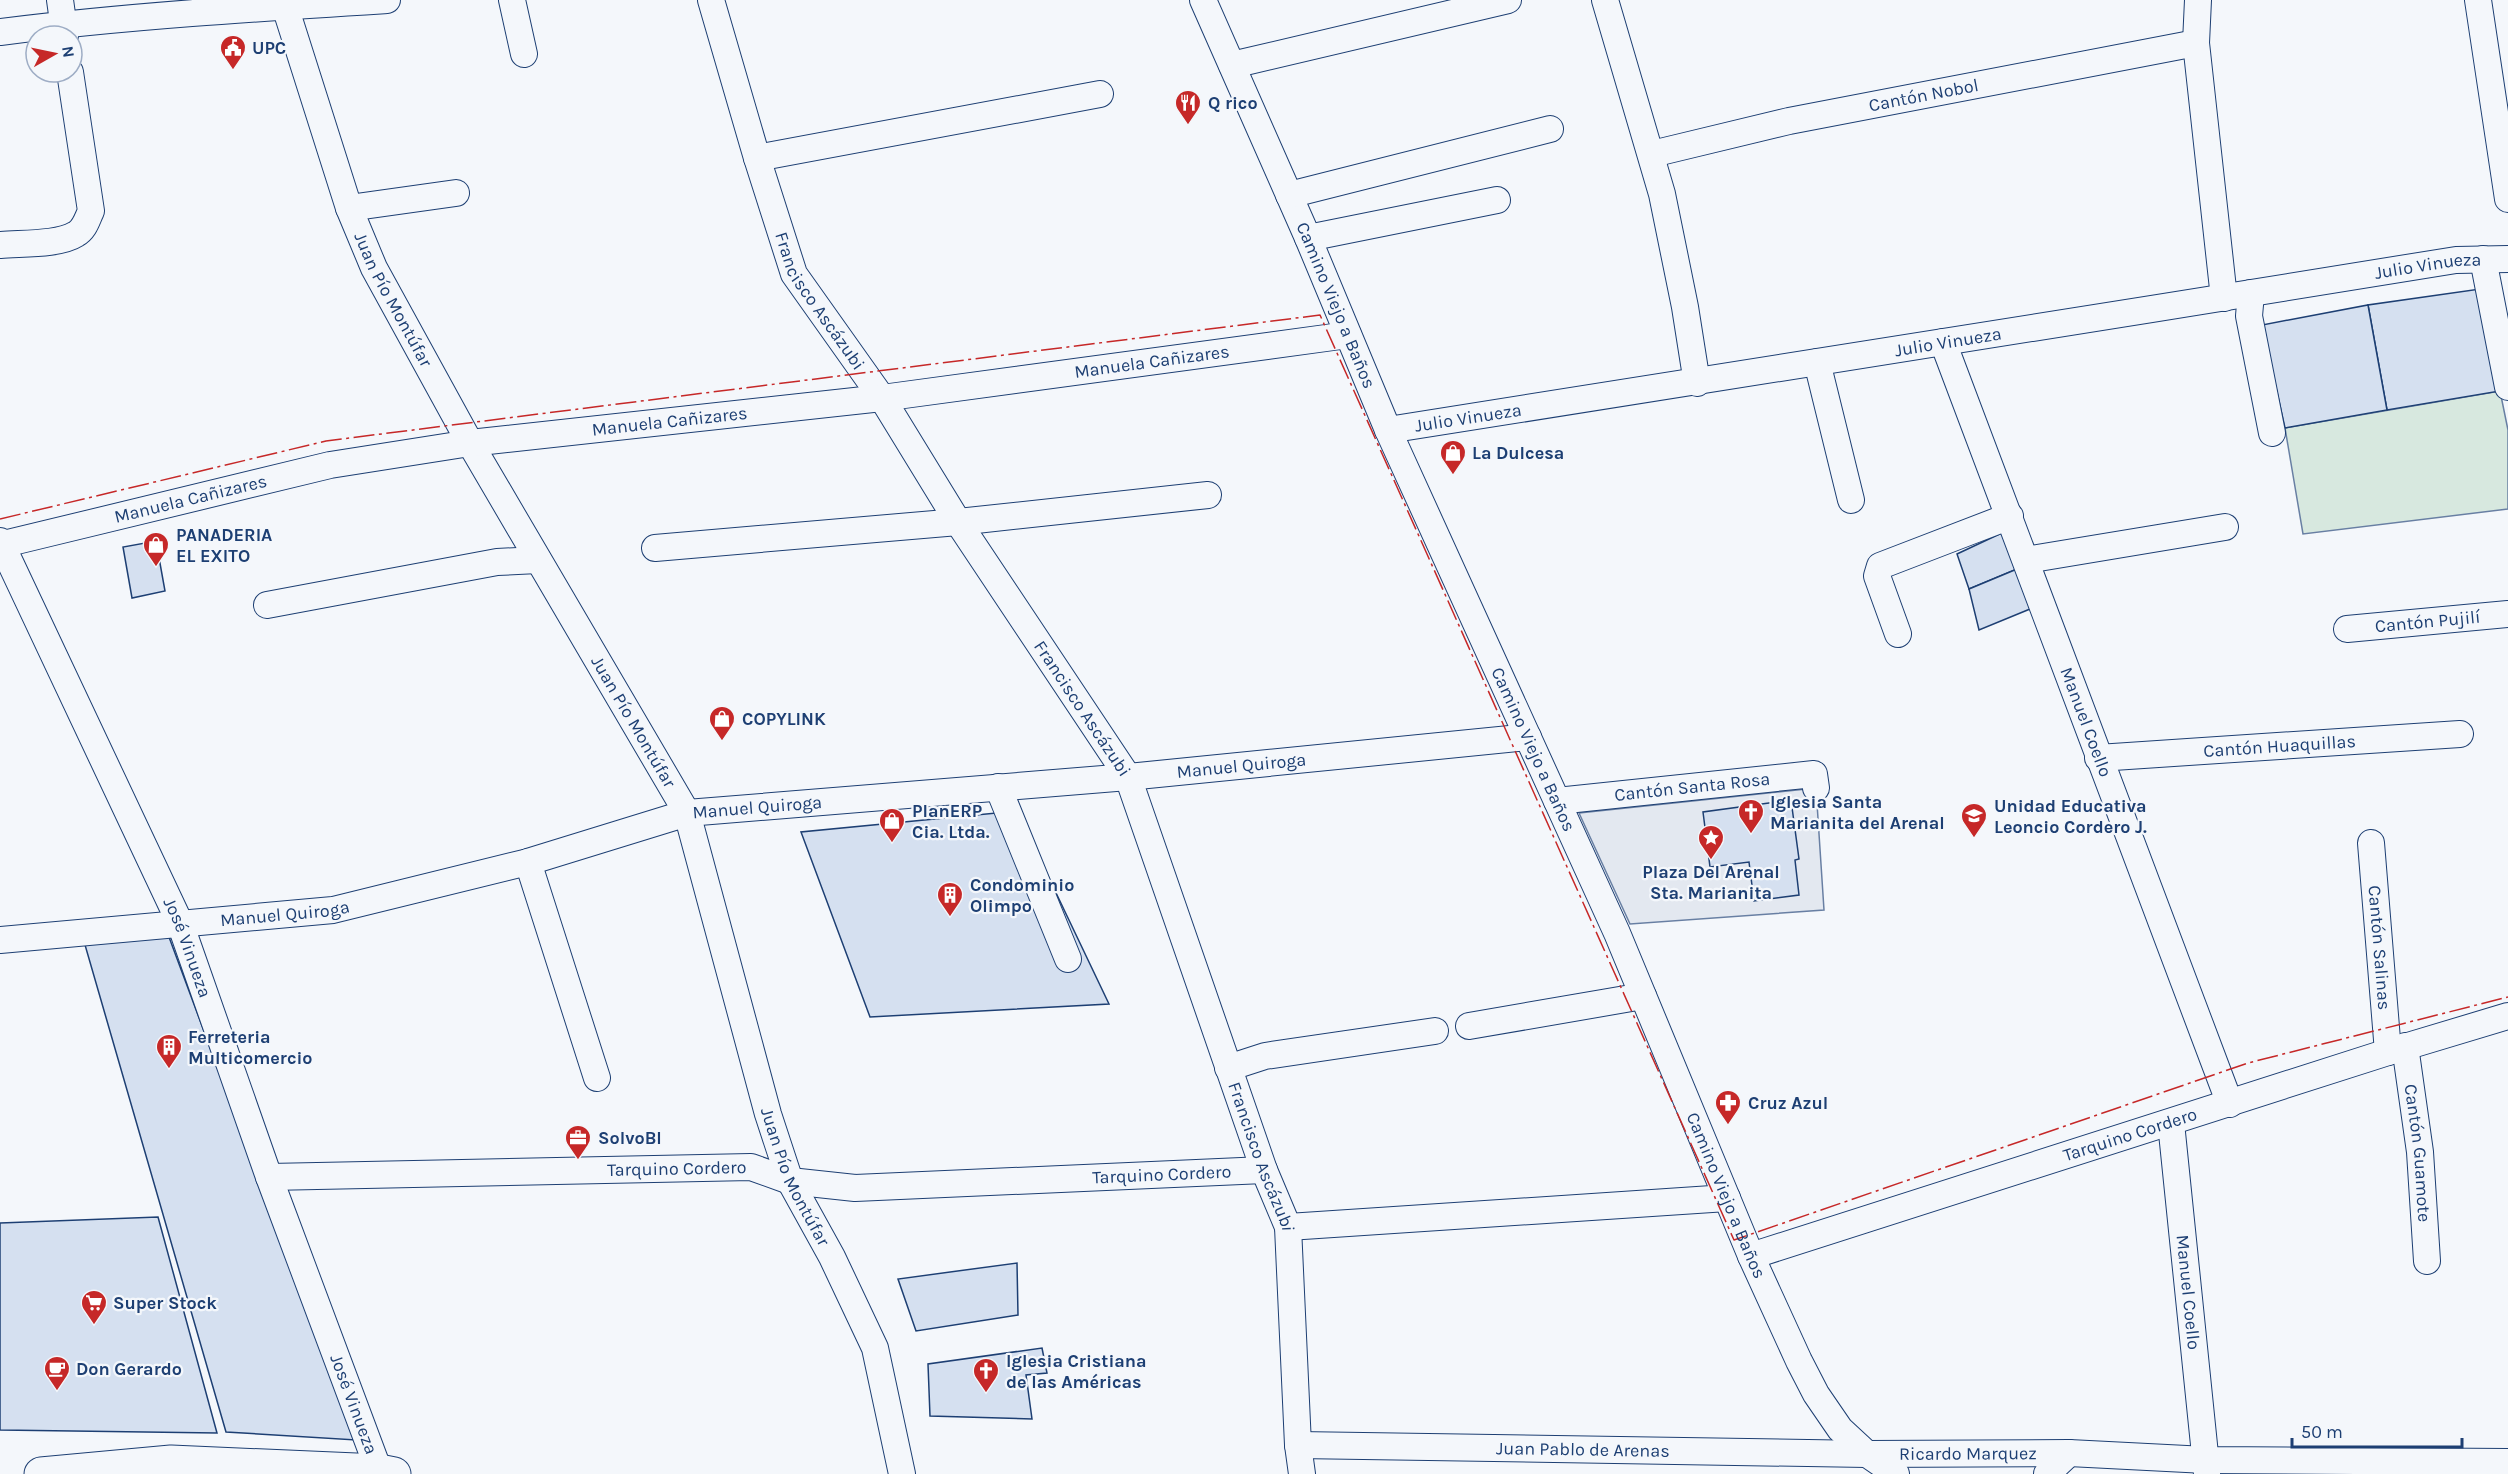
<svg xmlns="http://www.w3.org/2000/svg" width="2508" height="1474" font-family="Karla,sans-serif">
  <rect width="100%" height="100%" fill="#f4f7fb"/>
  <path fill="#d7e8df" stroke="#687fa3" stroke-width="1.5" d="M2500,391l8,39v79l-205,25 -18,-106z"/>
  <path fill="#e3e8f0" stroke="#687fa3" stroke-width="1.5" d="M1816,788l8,122 -194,14 -51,-111z"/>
  <g fill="#d5e0f0" stroke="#1d3f73" stroke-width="1.5">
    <path d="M2480,289l20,102 -113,19 -19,-105z"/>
    <path d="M2368,305l19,105 -102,18 -23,-103z"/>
    <path d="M2006,531l11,38 -48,20 -12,-35z"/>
    <path d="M156,541l9,50 -33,7 -9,-51z"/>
    <path d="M2017,569l13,40 -51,21 -10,-41z"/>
    <path d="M1791,800l8,59 -4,1 4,35 -45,6 -5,-39 -39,5 -7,-55z"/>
    <path d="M1017,811l92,193 -239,13 -69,-185z"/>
    <path d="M166,929l190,511 -130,-8 -143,-494z"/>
    <path d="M158,1217l59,216 -217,-3v-207z"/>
    <path d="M1017,1263l1,52 -102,16 -18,-52z"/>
    <path d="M1042,1348l5,25 -21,2 6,44 -102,-3 -2,-52z"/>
  </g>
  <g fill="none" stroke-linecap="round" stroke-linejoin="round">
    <defs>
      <g id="minor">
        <path d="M60,0l5,36"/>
        <path id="s1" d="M283,0l66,208 25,60 96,175 217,370 81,301 22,67 42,76 43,91 27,126"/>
        <path d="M512,0l12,54"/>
        <path id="s2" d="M711,0l46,158 37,116 88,124 76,124 170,255 136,393 24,57 10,218 4,29"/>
        <path id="s3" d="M1203,0l105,238 80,192 229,503 134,323 48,105 17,33 24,35 27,25 29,20"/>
        <path d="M1605,0l57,194 23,113 12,76"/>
        <path d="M2198,0l-2,43 28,255"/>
        <path d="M2478,0l30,199"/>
        <path d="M0,32c128,-16 258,-24 387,-32"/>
        <path d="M1232,65l276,-65"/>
        <path id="s4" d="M1652,154l137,-33 407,-78"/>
        <path d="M757,158l343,-64"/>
        <path d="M1289,195l261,-66"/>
        <path d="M349,208l107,-15"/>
        <path d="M1308,238l189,-38"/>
        <path d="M0,245c20,-2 59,0 76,-11 9,-5 11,-15 15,-23l-21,-139"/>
        <path d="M2483,259l25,128"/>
        <path d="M2251,293l-2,23 23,117"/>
        <path id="s5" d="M1943,342l287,762"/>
        <path d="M1817,362l34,138"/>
        <path id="s6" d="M1388,430c356,-54 712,-113 1068,-170l52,-1"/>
        <path id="s7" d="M0,541l180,382 89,254 110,294"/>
        <path id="s8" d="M0,545l330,-80 140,-22 412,-45 466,-63"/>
        <path d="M655,548l303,-26 250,-27"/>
        <path d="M2026,560l199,-33"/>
        <path d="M267,605l230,-43 41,-2"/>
        <path id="s9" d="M2347,629l161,-15"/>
        <path d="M1898,634l-21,-58 3,-10 130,-50"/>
        <path id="s10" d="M2098,758l362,-24"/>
        <path d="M998,787l70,172"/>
        <path id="s11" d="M1557,801l257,-27 2,14"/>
        <path id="s12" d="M2371,843l17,209"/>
        <path d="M528,862l69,216"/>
        <path id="s13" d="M0,940l333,-30 195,-48 159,-49 441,-36 400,-40"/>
        <path d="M1469,1026l174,-30"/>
        <path id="s14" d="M2405,1046l15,106 7,109"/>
        <path d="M1228,1068l37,-12 170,-25"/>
        <path id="s15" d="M2171,1123l36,351"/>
        <path id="s16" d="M269,1177l482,-10 39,14 65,7 409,-18"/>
        <path d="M1288,1227l439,-29"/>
        <path id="s17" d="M1751,1256l637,-204 120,-36"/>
        <path id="s18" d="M1298,1445l569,9 202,-1 137,7 302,2"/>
        <path d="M2047,1474l22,-21"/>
      </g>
      <path id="major" d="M41,1474l130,-12 208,9 15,3"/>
    </defs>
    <use href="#minor" stroke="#1d3f73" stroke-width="28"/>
    <use href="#major" stroke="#1d3f73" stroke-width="35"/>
    <use href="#minor" stroke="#f4f7fb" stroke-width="26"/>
    <use href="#major" stroke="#f4f7fb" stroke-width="33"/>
    <path stroke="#c62828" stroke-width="1.5" stroke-dasharray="21 4.5 3 4.5" stroke-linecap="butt" d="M0,519l326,-78 994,-126 414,925 514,-177 260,-66"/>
  </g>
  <defs>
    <symbol id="civic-pin" viewBox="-11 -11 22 30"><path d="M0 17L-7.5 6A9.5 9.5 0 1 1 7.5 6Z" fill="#c62828" stroke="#f4f7fb"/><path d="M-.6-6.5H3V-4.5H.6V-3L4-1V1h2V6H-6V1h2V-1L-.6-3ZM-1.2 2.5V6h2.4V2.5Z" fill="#fff"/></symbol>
    <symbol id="restaurant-pin" viewBox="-11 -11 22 30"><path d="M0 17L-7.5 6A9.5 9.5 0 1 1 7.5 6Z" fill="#c62828" stroke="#f4f7fb"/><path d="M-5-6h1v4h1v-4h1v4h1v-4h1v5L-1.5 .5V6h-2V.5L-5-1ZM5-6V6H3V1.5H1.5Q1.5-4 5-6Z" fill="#fff"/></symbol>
    <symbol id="shop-pin" viewBox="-11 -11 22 30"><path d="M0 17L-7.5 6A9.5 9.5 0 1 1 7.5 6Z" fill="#c62828" stroke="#f4f7fb"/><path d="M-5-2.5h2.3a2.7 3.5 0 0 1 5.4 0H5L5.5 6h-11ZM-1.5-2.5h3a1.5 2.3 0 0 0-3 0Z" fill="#fff"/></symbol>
    <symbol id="church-pin" viewBox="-11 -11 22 30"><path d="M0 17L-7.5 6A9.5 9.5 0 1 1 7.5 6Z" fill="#c62828" stroke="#f4f7fb"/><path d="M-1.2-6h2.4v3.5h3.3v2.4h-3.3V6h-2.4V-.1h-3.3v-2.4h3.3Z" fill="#fff"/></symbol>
    <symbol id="school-pin" viewBox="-11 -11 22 30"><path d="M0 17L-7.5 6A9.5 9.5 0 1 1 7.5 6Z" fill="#c62828" stroke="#f4f7fb"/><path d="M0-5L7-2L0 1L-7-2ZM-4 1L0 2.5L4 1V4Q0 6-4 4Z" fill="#fff"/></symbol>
    <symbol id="sight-pin" viewBox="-11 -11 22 30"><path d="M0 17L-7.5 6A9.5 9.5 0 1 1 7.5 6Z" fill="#c62828" stroke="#f4f7fb"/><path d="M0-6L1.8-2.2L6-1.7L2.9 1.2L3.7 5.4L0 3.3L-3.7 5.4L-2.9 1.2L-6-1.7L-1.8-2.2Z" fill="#fff"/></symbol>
    <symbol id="building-pin" viewBox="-11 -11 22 30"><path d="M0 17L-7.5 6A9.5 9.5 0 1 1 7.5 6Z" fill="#c62828" stroke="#f4f7fb"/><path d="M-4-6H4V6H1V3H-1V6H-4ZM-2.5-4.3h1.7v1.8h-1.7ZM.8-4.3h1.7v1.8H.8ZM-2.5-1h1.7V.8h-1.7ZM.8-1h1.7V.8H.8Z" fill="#fff"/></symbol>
    <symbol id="pharmacy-pin" viewBox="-11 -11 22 30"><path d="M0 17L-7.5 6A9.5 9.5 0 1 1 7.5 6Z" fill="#c62828" stroke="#f4f7fb"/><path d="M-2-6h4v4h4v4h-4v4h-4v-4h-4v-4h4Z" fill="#fff"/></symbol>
    <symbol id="office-pin" viewBox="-11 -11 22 30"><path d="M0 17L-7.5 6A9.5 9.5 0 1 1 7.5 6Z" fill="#c62828" stroke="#f4f7fb"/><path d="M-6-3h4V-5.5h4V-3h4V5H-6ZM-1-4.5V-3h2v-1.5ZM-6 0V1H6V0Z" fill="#fff"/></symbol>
    <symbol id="supermarket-pin" viewBox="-11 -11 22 30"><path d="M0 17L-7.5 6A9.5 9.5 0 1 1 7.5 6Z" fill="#c62828" stroke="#f4f7fb"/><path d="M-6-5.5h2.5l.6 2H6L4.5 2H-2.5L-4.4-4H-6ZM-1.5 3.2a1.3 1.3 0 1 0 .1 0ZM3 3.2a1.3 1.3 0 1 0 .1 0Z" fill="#fff"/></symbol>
    <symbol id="cafe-pin" viewBox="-11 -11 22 30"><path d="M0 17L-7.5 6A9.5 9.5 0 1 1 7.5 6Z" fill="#c62828" stroke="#f4f7fb"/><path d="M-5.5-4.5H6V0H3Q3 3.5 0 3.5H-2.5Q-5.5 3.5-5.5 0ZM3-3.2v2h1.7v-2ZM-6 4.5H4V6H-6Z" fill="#fff"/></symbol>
  </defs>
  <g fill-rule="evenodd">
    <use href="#civic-pin" x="218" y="33" width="30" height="40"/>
    <use href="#restaurant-pin" x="1173" y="88" width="30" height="40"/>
    <use href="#shop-pin" x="1438" y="438" width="30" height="40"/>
    <use href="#shop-pin" x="141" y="530" width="30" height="40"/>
    <use href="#shop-pin" x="707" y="704" width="30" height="40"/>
    <use href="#church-pin" x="1736" y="797" width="30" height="40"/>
    <use href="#school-pin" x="1959" y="801" width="30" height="40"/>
    <use href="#shop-pin" x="877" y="806" width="30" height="40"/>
    <use href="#sight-pin" x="1696" y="823" width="30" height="40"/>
    <use href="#building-pin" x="935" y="880" width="30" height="40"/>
    <use href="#building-pin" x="154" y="1032" width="30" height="40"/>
    <use href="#pharmacy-pin" x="1713" y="1088" width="30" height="40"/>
    <use href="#office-pin" x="563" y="1123" width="30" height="40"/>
    <use href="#supermarket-pin" x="79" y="1288" width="30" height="40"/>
    <use href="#cafe-pin" x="42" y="1354" width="30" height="40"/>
    <use href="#church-pin" x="971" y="1356" width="30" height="40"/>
  </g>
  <g text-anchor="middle" stroke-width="4.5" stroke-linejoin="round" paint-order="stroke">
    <g font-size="18" font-weight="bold" fill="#1d3f73" stroke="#f4f7fb" text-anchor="start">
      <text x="252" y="54">UPC</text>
      <text x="1208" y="109">Q rico</text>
      <text x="1472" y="459">La Dulcesa</text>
      <text x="176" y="541">PANADERIA<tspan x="176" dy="21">EL EXITO</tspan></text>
      <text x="742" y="725">COPYLINK</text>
      <text x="1770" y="808">Iglesia Santa<tspan x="1770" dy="21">Marianita del Arenal</tspan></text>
      <text x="1994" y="812">Unidad Educativa<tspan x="1994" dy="21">Leoncio Cordero J.</tspan></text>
      <text x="912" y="817">PlanERP<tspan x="912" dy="21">Cia. Ltda.</tspan></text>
      <text x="1711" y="878" text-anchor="middle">Plaza Del Arenal<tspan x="1711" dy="21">Sta. Marianita</tspan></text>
      <text x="970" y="891">Condominio<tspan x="970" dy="21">Olimpo</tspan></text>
      <text x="188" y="1043">Ferreteria<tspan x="188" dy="21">Multicomercio</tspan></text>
      <text x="1748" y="1109">Cruz Azul</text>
      <text x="598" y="1144">SolvoBI</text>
      <text x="113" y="1309">Super Stock</text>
      <text x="1006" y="1367">Iglesia Cristiana<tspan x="1006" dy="21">de las Américas</tspan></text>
      <text x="76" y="1375">Don Gerardo</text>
    </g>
    <g font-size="18" fill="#1d3f73" stroke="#f4f7fb">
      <text dy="6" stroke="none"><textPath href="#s4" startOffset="278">Cantón Nobol</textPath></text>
      <text dy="6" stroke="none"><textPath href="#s6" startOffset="1053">Julio Vinueza</textPath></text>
      <text dy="6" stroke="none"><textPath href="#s1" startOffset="320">Juan Pío Montúfar</textPath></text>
      <text dy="6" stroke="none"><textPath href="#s2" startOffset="322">Francisco Ascázubi</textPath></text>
      <text dy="6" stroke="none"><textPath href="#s3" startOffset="333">Camino Viejo a Baños</textPath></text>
      <text dy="6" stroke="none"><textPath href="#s6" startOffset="567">Julio Vinueza</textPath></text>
      <text dy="6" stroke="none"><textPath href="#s8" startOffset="1168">Manuela Cañizares</textPath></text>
      <text dy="6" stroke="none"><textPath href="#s6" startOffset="81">Julio Vinueza</textPath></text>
      <text dy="6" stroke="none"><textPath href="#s8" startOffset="682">Manuela Cañizares</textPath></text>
      <text dy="6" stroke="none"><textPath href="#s8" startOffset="196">Manuela Cañizares</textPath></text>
      <text dy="6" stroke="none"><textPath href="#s9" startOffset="81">Cantón Pujilí</textPath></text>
      <text dy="6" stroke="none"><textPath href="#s2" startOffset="808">Francisco Ascázubi</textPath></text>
      <text dy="6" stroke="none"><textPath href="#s1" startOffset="806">Juan Pío Montúfar</textPath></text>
      <text dy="6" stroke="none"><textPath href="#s5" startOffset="406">Manuel Coello</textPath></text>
      <text dy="6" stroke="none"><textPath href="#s10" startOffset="182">Cantón Huaquillas</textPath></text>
      <text dy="6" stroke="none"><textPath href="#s3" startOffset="819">Camino Viejo a Baños</textPath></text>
      <text dy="6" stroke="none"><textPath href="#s13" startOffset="1258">Manuel Quiroga</textPath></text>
      <text dy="6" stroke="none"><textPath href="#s11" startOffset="136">Cantón Santa Rosa</textPath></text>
      <text dy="6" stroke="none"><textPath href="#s13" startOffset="772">Manuel Quiroga</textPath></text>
      <text dy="6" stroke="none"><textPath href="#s13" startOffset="286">Manuel Quiroga</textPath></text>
      <text dy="6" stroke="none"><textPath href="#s12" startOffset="105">Cantón Salinas</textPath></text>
      <text dy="6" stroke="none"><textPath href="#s7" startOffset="448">José Vinueza</textPath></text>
      <text dy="6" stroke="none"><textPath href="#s17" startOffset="398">Tarquino Cordero</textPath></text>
      <text dy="6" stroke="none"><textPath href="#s14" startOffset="108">Cantón Guamote</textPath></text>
      <text dy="6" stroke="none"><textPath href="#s2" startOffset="1293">Francisco Ascázubi</textPath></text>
      <text dy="6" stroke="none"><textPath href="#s16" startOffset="408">Tarquino Cordero</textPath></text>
      <text dy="6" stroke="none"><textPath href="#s1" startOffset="1292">Juan Pío Montúfar</textPath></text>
      <text dy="6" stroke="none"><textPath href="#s16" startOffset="896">Tarquino Cordero</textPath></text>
      <text dy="6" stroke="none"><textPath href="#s3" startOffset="1305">Camino Viejo a Baños</textPath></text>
      <text dy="6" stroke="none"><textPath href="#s15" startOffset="170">Manuel Coello</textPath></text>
      <text dy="6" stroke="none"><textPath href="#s7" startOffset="934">José Vinueza</textPath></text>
      <text dy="6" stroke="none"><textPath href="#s18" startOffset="285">Juan Pablo de Arenas</textPath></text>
      <text dy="6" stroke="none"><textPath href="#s18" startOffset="670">Ricardo Marquez</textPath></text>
    </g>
  </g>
  <g transform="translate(54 54) rotate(81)"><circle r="28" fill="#f4f7fb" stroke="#9eadc5" stroke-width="1.5"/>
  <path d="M0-4.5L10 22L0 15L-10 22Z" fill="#c62828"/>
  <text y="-9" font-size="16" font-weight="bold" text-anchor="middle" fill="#1d3f73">N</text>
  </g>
  <path d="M2292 1438v9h170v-9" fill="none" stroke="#1d3f73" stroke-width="3"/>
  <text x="2301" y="1438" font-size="18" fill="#1d3f73" stroke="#f4f7fb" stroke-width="4.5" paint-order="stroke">50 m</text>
</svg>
